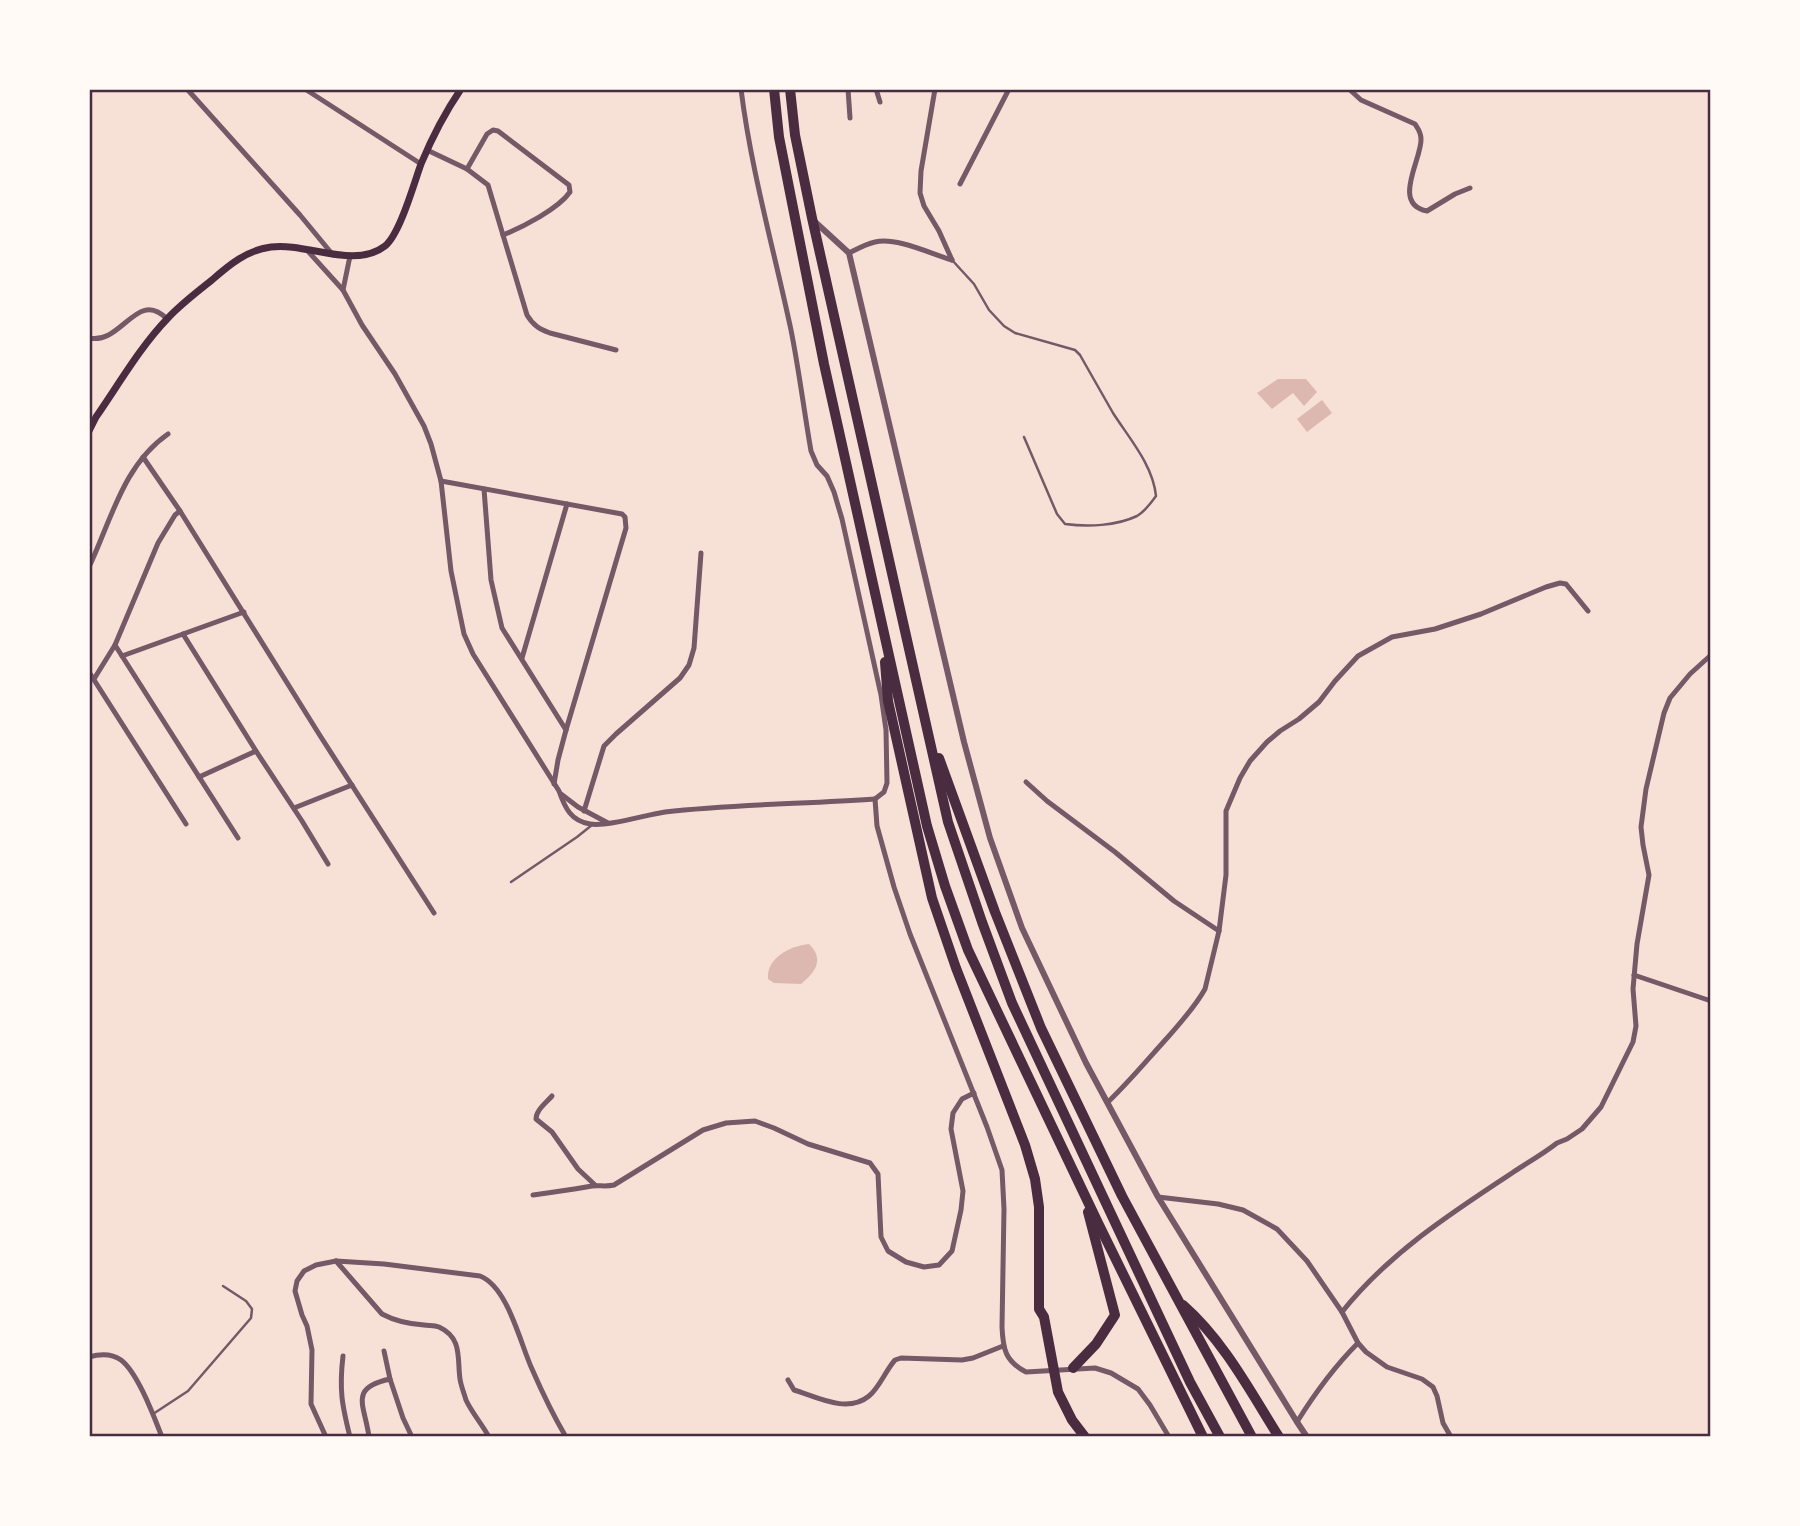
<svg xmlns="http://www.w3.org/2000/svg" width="1800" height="1526" font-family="'IBM Plex Serif',serif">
  <rect width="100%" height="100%" fill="#f7e1d7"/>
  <g fill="#dcb8b0">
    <path d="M1278,379h28l11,13 -13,14 -11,-13 -21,16 -15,-16z"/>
    <path d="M1322,400l10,13 -25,19 -10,-13z"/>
    <path d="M809,944c16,16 6,28 -8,40l-27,-1 -6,-4c-2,-21 22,-33 41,-35z"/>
  </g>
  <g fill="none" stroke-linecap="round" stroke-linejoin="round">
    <g stroke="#755966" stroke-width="2.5">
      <path d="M952,260l22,24 15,26 15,16 11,7 60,17 5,5c11,19 22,39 33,58 16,25 40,52 43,83 -5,7 -12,16 -19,20 -21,10 -49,11 -72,8l-8,-10 -33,-77"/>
      <path d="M511,882l66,-45 15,-12"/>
      <path d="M153,1414l35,-23 63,-73 1,-9 -6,-8 -23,-15"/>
    </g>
    <g stroke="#755966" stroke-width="5">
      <path d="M187,89l113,126 33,40"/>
      <path d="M305,89l116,75"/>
      <path d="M741,89c10,81 33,161 50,241 8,40 13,81 20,121l6,14 10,11 7,16 8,27 39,176 5,35 1,53 -3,9 -9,7"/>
      <path d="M848,89l2,29"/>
      <path d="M876,89l4,13"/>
      <path d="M935,89l-14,82 -1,22 4,13 15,25 13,29"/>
      <path d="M1349,89l12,11 54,24c3,5 6,8 6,15 1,20 -30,65 6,72l28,-17 15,-6"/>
      <path d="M427,150l40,19 21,16 39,130c6,10 12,14 23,18l66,17"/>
      <path d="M467,169l20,-35 6,-4 5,1 71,54 1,7c-12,17 -47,35 -67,43"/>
      <path d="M960,184l49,-95"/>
      <path d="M306,249l37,41 19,35 33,49 29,52 7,18 10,37 10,90 13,63 9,20 86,137c6,17 12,30 31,33 17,3 55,-9 75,-12 69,-8 140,-8 210,-13"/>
      <path d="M849,253c8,-4 17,-9 26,-11 22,-5 56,12 77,18"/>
      <path d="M343,290l7,-34"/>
      <path d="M89,338c33,7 48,-50 78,-19"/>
      <path d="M143,457l37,54 139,223 115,179"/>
      <path d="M441,481l181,33 3,3 1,11 -60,202 -8,30 -4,24"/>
      <path d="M484,489l7,91 11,48 64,102"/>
      <path d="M89,567c22,-46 34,-102 79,-133"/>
      <path d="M183,634l73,117 46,70 26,43"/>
      <path d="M115,645l123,193"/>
      <path d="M122,656l122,-44"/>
      <path d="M522,658l45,-154"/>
      <path d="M89,672l97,152"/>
      <path d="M94,679l21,-34 43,-102 17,-28 5,-4"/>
      <path d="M199,777l57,-26"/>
      <path d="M1026,782l21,19 68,51 59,49 45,30"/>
      <path d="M561,794l17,13 30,16"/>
      <path d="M875,799l2,27 17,61 16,47 77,193 15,43 2,39 -2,118c1,22 3,34 24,45l69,-4 16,5 27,16 12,16 19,32"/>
      <path d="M294,808l58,-23"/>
      <path d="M584,811l20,-65 12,-12 64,-56 9,-13 5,-17 7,-95"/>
      <path d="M1634,975l77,26"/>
      <path d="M552,1096c-6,7 -16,14 -16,23l16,13 26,37 17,16"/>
      <path d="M1108,1102c21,-20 40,-43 60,-65 13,-15 27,-30 37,-48l14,-58 7,-56v-64l14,-33 10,-17 17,-19 13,-11 19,-12 20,-17 16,-21 23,-25 34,-19 43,-8 46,-15 65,-27 14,-4 6,1 22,27"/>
      <path d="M533,1195c19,-3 39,-5 59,-9 7,-1 14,1 22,-1l89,-55 23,-7 29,-2 19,7 34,16 62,19 8,11 3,63 7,14 18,11 18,5 15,-2 13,-14 9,-41 2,-19 -12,-62 2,-16 9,-14 12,-6"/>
      <path d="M1158,1197l60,7 25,6 34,19 30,32 35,51 16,31 8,9 21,15 35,12 11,8 4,9 6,27 8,14"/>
      <path d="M336,1261l46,53c13,7 27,10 42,11 5,1 10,0 15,2 24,11 18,32 21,52 1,7 4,14 6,21 6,13 16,24 23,37"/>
      <path d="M1342,1312c46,-58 109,-99 170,-139 15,-10 31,-19 45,-30l10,-4 15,-10 19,-22 32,-65 3,-16 -3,-37 4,-45 12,-69 -6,-30 -2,-18 5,-38 18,-76 6,-15 20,-24 21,-19"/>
      <path d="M384,1351l6,28"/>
      <path d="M343,1356c-4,34 -1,49 7,81"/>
      <path d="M89,1357c11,-3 22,-4 32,3 17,13 33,57 41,77"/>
      <path d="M788,1380l6,10c23,7 53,24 75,6 10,-8 17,-26 26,-36l6,-2 61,2 11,-2 30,-12"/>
      <path d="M1297,1422c18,-29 37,-55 61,-79"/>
      <path d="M326,1437l-15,-33 1,-54 -5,-24 -5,-11 -7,-24 2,-10 7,-10 12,-6 20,-4 48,3 96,12c28,11 40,67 52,93 10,23 21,46 34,68"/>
      <path d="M369,1437c-4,-32 -21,-49 21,-58l13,39 9,19"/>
    </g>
    <path stroke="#755966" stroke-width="6" d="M813,220l36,33 115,489 26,96 32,90 64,135 72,134 139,225 10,15"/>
    <path stroke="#4a2c40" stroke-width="7" d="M89,431l7,-14c23,-33 44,-70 72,-99 13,-14 29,-26 44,-38 17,-15 35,-30 59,-33 35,-5 83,23 114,-1 15,-12 29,-63 36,-82 10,-24 25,-53 40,-75"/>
    <g stroke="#4a2c40" stroke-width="10">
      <path d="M774,89l5,48 45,227 103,462 18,60 23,64 130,273 105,214"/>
      <path d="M790,89l5,46 17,83 136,604 34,100 30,81 178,379 30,55"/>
      <path d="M885,662l3,39 44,197 24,70 69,177 10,34 4,28v102l5,8 14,75 14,28 13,17"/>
      <path d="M939,758l56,154 46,116 81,168 130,241"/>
      <path d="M1183,1305c41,36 67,86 96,132"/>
      <path d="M1073,1368l23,-24 19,-29 -27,-103"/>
    </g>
  </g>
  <rect width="1800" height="1526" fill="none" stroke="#fffaf5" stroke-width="182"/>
  <rect x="91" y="91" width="1618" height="1344" fill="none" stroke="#4a2c40" stroke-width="2.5"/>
</svg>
